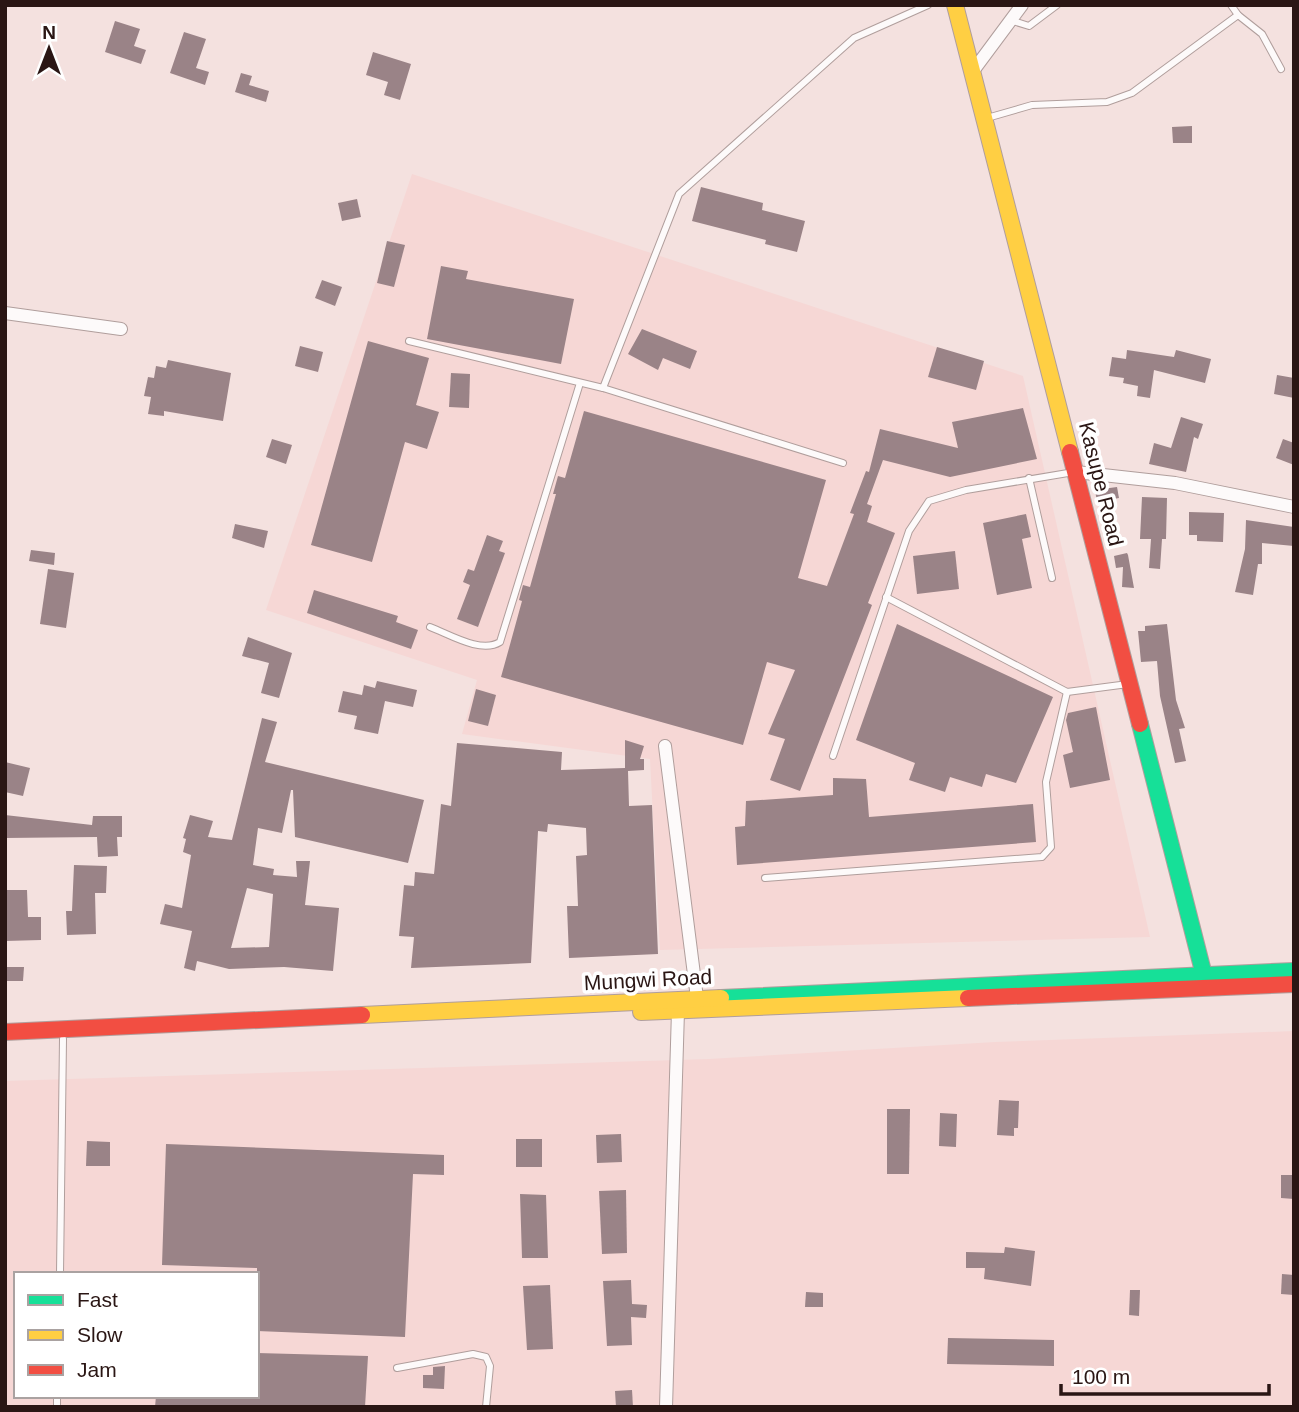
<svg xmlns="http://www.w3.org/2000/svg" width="1299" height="1412" font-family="Arial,sans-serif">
  <rect width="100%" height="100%" fill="#f4e1df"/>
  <g fill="#f6d7d5" fill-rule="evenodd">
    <path d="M412,174l611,202 127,561 -490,13 -10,-191 -188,-25 15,-54 -211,-70z"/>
    <path d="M1294,1031v376h-1289v-326l704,-22 286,-17zM16,1274h241v122h-241z"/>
  </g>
  <g fill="#9a8387" fill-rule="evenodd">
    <path d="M115,21l25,8 -6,17 12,4 -5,14 -36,-12z"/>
    <path d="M184,32l22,7 -10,29 13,4 -4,13 -35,-12z"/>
    <path d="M373,52l38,12 -11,36 -16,-5 4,-13 -22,-7z"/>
    <path d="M241,73l11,3 -3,9 20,6 -3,11 -31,-10z"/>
    <path d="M1192,126v17h-19l-1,-16z"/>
    <path d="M701,187l62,16 -1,7 43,11 -8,31 -32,-8 1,-4 -74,-19z"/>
    <path d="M357,199l4,18 -19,4 -4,-18z"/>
    <path d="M387,241l18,4 -11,42 -17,-4z"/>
    <path d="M441,266l27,5 -2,8 108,20 -13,65 -134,-25z"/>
    <path d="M322,280l20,7 -7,19 -20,-8z"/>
    <path d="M642,329l55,22 -7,18 -27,-11 -5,12 -30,-16z"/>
    <path d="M368,341l61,17 -13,47 23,7 -12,37 -22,-7 -33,120 -61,-17z"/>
    <path d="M300,346l23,6 -5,20 -23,-6z"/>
    <path d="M937,347l47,14 -8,29 -48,-13z"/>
    <path d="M1127,350l47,7 2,-7 35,9 -6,24 -51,-13 -4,28 -13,-2 1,-10 -15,-3 1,-5 -15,-2 3,-19 14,2z"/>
    <path d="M168,360l63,13 -8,48 -59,-10v5l-16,-2 3,-17 -7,-1 4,-19 6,1 2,-12 10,2z"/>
    <path d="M451,373l19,1 -1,34 -20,-1z"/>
    <path d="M1277,375l17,3v20l-20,-4z"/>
    <path d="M1023,408l14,51 -87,18 -67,-17 -16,44 5,2 -5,16 28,11 -27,70 4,2 -72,186 -30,-11 15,-41 -17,-5 27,-64 -28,-8 -24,83 -242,-68 21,-76 -3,-1 4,-15 7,2 26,-93h-3l5,-18 7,2 19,-67 242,69 -28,98 29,8 27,-72 -4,-1 16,-42 3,1 11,-43 78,19 -6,-26z"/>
    <path d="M1181,417l22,7 -5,15 -4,-2 -8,35 -37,-8 5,-21 17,5z"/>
    <path d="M272,439l20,6 -6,19 -20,-7z"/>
    <path d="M1283,439l11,4v22l-18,-7z"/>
    <path d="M1117,487l2,11 -22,4 -2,-12z"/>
    <path d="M1142,497l25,1 -1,41h-4l-2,30 -11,-1 2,-29h-11z"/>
    <path d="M1189,512l35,1 -1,29 -26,-1v-6h-8z"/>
    <path d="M1026,514l5,23 -9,2 10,49 -35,7 -14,-72z"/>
    <path d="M1246,520l48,7v19l-32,-3v21h-4l-5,31 -18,-3 10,-43z"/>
    <path d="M235,524l33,7 -4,17 -32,-10z"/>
    <path d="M487,535l16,6 -4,10 6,2 -27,74 -21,-8 13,-34 -7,-3 5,-13 6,2z"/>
    <path d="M31,550l24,3 -1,12 -25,-4z"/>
    <path d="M955,551l4,38 -42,5 -4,-38z"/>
    <path d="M1127,553l1,2 6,33 -12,-1 1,-20 -7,1 -2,-12z"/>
    <path d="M48,569l26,4 -8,55 -26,-4z"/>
    <path d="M314,590l84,26 -2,6 22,8 -7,19 -104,-36z"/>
    <path d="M897,624l156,73 -37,86 -30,-9 -4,13 -32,-10 -5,15 -36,-12 6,-17 -59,-23z"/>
    <path d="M1167,624l9,76 9,28 -6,1 7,32 -11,2 -15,-67 -3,-35 -16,1 -3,-31h7v-5z"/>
    <path d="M248,637l44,16 -13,45 -18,-5 8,-30 -27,-7z"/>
    <path d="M377,681l40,9 -4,17 -28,-6 -7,33 -24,-5 3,-13 -19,-4 5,-21 19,4 2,-10 11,3z"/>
    <path d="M476,689l20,6 -8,31 -20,-5z"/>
    <path d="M1096,707l14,73 -40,8 -7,-33 10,-3 -7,-32 2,-7z"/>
    <path d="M262,718l15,4 -12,40 159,38 -16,63 -113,-26 -2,-47h-2l-9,43 -24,-5 -5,37 21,4 -1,6 24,2 -1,-16h14l-5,44 34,3 -6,63 -49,-4 -55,2 -32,-8 -2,10 -11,-3 8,-37 -32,-7 5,-20 17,4 9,-53 -8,-3 3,-13 -3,-1 7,-23 23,6 -5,16 24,3zM247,888l26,6 -4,53 -38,1z"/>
    <path d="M625,740l19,6 -4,13h4v11l-16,1 1,35 23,-1 6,149 -89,4 -2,-52h11l-2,-50 11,-1 -1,-27 -38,-4 -1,8 -9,-1 -7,132 -120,5 3,-31 -15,-1 5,-51 10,1 1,-14 19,2 7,-70 10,2 6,-63 105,9 -1,18 64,-2z"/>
    <path d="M5,762l25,6 -7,28 -18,-4z"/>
    <path d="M833,778l33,1 3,38 164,-13 3,38 -299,23 -2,-38 10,-1 1,-25 87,-6z"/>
    <path d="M5,815l87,10 1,-9h29v21h-5l1,19 -20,1 -1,-20 -92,1z"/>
    <path d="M74,865l33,1 -1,27h-11l1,41 -29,1 -1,-24h6z"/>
    <path d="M5,890h22l1,27h13v23l-36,1z"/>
    <path d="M5,967h19l-1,14h-18z"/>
    <path d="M999,1100l20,1 -1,27h-4v8l-17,-1z"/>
    <path d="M887,1109h23l-1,65h-22z"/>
    <path d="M940,1113l17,1 -1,33 -17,-1z"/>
    <path d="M621,1134l1,28 -25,1 -1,-28z"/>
    <rect x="516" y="1139" width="26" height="28"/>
    <path d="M87,1141l23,1v24h-24z"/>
    <path d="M166,1144l278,11v20l-31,-1 -8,163 -148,-6v-63l-95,-3z"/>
    <path d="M1281,1175h13v24l-13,-1z"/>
    <path d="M626,1190l1,63 -25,1 -3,-63z"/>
    <path d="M520,1194l26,1 2,63h-26z"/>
    <path d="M1005,1247l30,4 -4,35 -47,-7 1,-11h-19v-16l38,1z"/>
    <path d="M1282,1274l12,1v20l-13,-1z"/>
    <path d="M631,1280l1,24 15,1 -1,13 -15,-1 1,28 -25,1 -4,-65z"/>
    <path d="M550,1285l3,64 -26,1 -4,-64z"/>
    <path d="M1130,1290h10l-1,26 -10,-1z"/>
    <path d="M806,1292l17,1v14h-18z"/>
    <path d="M948,1338l106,2v26l-107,-2z"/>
    <path d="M257,1353l111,3 -3,51h-210l1,-11h101z"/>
    <path d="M445,1366l-1,23 -21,-1v-13h10v-8z"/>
    <path d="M632,1390l1,17h-17l-1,-16z"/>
  </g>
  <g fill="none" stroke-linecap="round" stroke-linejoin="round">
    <defs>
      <g id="lane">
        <path d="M1231,5l7,10"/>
        <path d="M1013,21l16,5 28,-21"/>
        <path d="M987,118l45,-13 75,-3 25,-9 106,-78 24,19 19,35"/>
        <path d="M409,341l194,47 240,75"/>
        <path d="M603,388l76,-194 175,-156 74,-33"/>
        <path d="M1029,478l23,100"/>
        <path d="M886,597l181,95 61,-8"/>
        <path d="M430,627c19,7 51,27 70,15l80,-259"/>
        <path d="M833,756l76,-225 20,-30 37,-11 108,-18"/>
        <path d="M765,878l277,-21 9,-10 -5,-65 21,-90"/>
        <path d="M60,1274l3,-235"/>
        <path d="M397,1368l76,-14 13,3 4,9 -4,41"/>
        <path d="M57,1407v-11"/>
      </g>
      <g id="street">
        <path d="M973,71l49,-66"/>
        <path d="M5,313l116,16"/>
        <path d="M1076,472l99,11 119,24"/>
        <path d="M665,746l32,252"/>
        <path d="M666,1407l12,-396"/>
      </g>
      <g id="fast">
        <path d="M1140,724l66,259"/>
        <path d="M721,998l573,-27"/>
      </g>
      <g id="slow">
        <path d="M955,5l115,447"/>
        <path d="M641,1012l327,-14"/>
        <path d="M362,1015l359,-17"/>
      </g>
      <g id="jam">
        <path d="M1070,452l70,272"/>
        <path d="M968,998l326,-14"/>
        <path d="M5,1032l357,-17"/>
      </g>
    </defs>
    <use href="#lane" stroke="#b09e9c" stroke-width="8"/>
    <use href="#street" stroke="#b09e9c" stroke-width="14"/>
    <use href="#fast" stroke="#b09e9c" stroke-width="18"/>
    <use href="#slow" stroke="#b09e9c" stroke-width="18"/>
    <use href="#jam" stroke="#b09e9c" stroke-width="18"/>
    <use href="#lane" stroke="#fdfafa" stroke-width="6"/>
    <use href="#street" stroke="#fdfafa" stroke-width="12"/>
    <use href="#fast" stroke="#16e098" stroke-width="16"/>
    <use href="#slow" stroke="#ffcf43" stroke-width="16"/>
    <use href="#jam" stroke="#f24e42" stroke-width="16"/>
  </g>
  <g text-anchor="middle" stroke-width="7" stroke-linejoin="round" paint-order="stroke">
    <g font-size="21" fill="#2a1614" stroke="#fff">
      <text transform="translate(1101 484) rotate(76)" y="7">Kasupe Road</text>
      <text transform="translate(648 980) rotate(-3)" y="7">Mungwi Road</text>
    </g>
  </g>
  <rect width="1299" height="1412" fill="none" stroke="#2a1614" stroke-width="14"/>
  <rect x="14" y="1272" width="245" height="126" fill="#ffffff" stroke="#aaa2a1" stroke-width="2"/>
  <rect x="28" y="1295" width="35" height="10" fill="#16e098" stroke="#aaa2a1" stroke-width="2"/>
  <text x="77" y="1307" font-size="21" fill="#2a1614">Fast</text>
  <rect x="28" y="1330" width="35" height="10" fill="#ffcf43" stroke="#aaa2a1" stroke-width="2"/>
  <text x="77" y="1342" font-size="21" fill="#2a1614">Slow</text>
  <rect x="28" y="1365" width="35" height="10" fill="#f24e42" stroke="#aaa2a1" stroke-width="2"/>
  <text x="77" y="1377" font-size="21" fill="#2a1614">Jam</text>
  <g transform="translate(49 49)" stroke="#ffffff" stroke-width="5" paint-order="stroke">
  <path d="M0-5L12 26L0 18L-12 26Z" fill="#2a1614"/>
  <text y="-10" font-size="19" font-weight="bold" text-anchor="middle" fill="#2a1614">N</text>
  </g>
  <path d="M1061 1384v10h208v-10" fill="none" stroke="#2a1614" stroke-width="3.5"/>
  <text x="1072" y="1384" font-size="21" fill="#2a1614" stroke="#ffffff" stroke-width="5" paint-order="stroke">100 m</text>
</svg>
